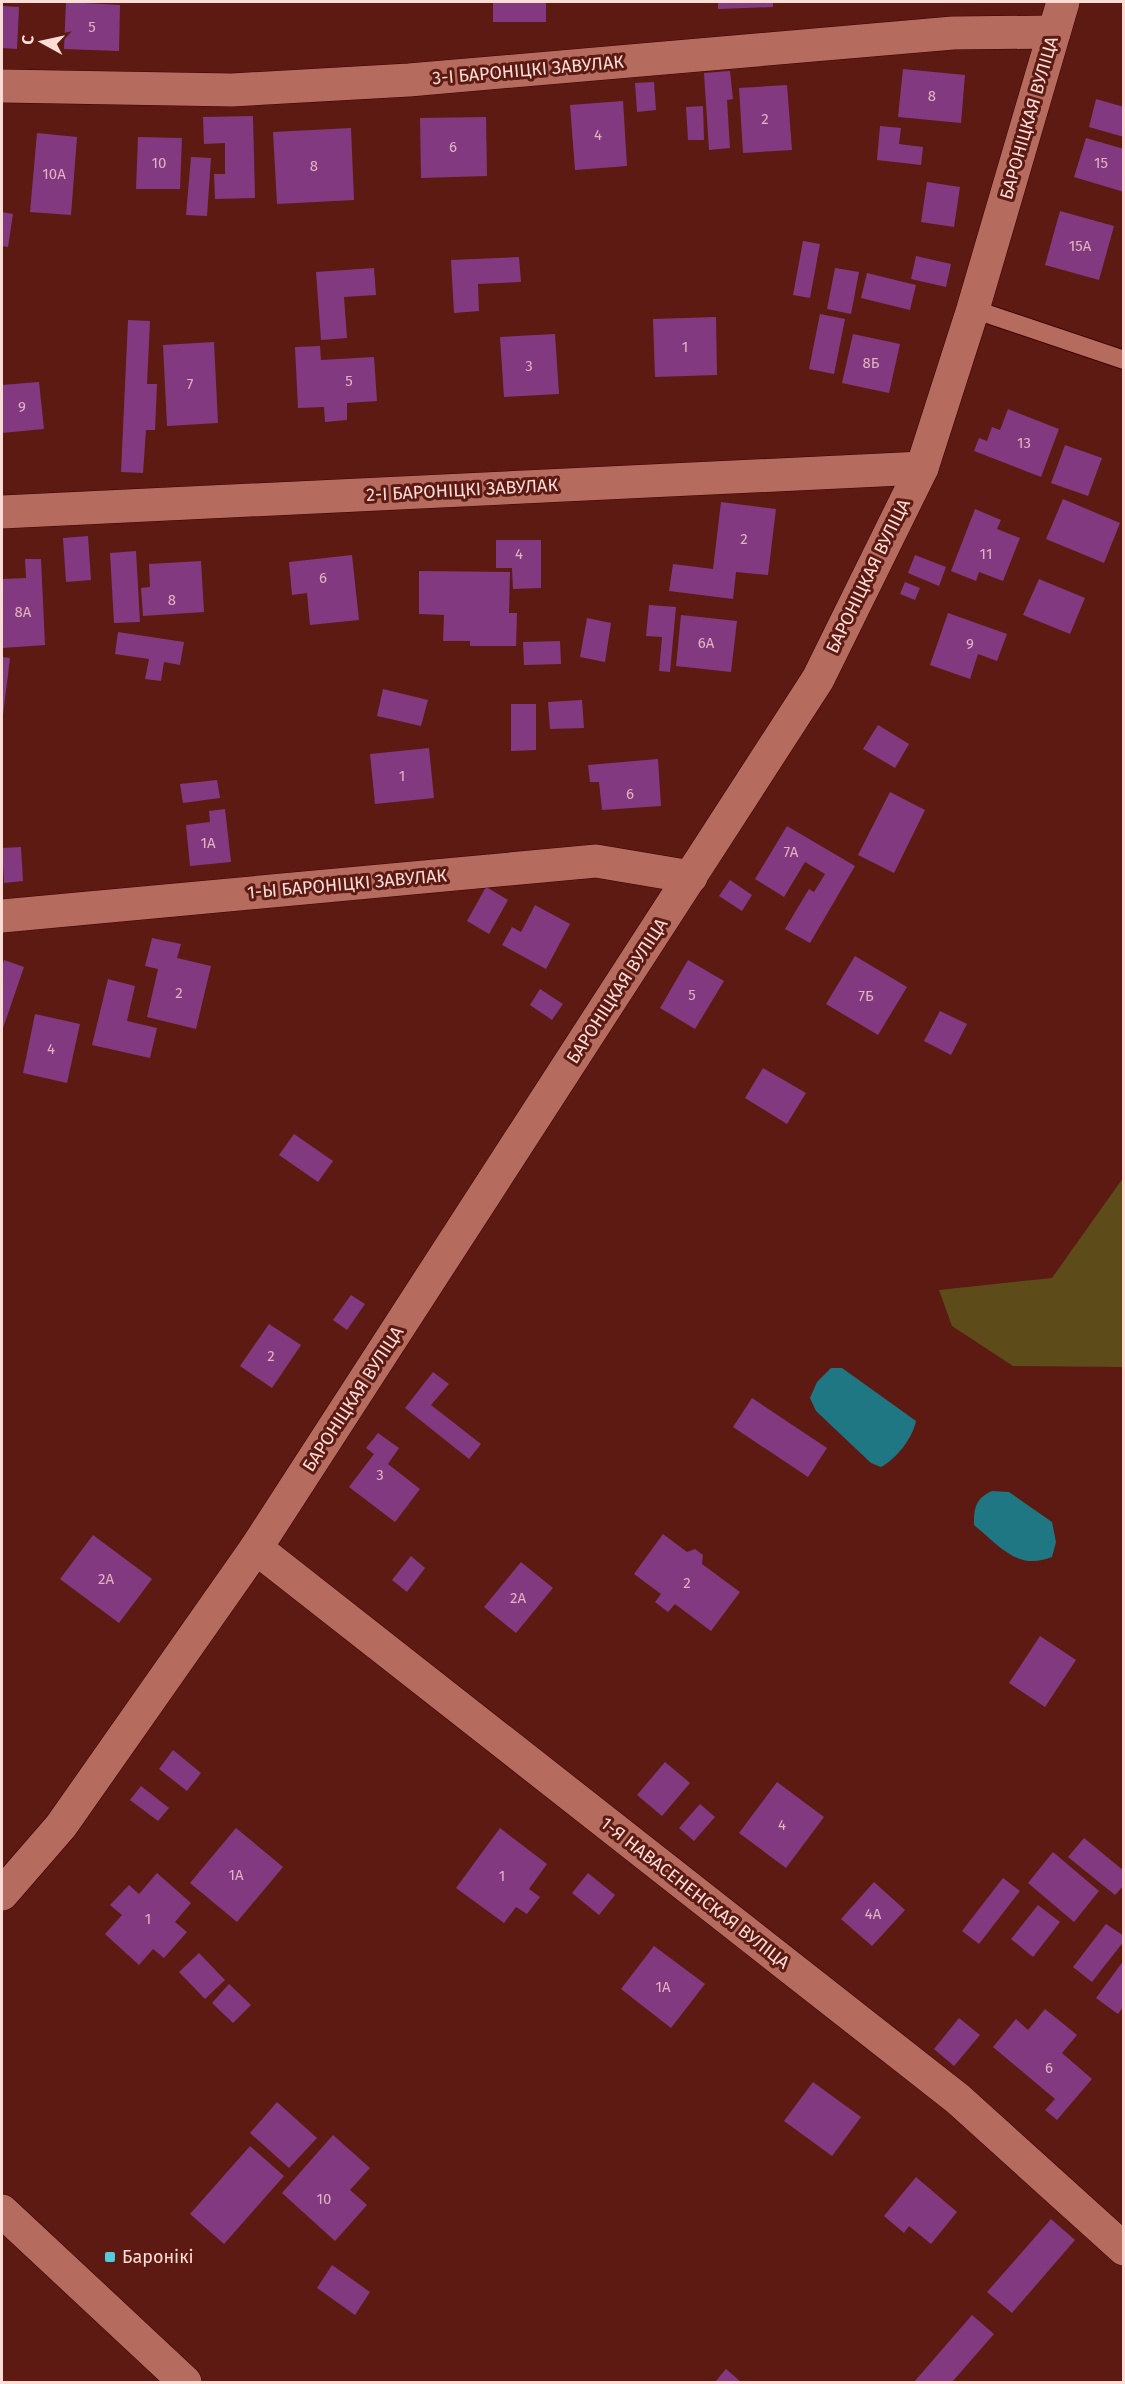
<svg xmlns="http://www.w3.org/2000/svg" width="1125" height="2384" font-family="'Fira Sans',sans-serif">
  <rect width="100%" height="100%" fill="#5c1a13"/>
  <path fill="#5d4b19" d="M1123,1178v189l-110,-1 -61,-40 -13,-36 113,-12z"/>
  <g fill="#207784">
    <path d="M831,1368h11l74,53c-4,18 -19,37 -35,46l-10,-4 -55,-52 -6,-13 7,-16z"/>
    <path d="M992,1491l17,1 43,30 4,20 -4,15c-35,14 -52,-11 -78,-32 0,-17 1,-26 18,-34z"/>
  </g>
  <g fill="#83397f">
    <path d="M66,2l54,3 -1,46 -55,-2z"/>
    <rect x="493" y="2" width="53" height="20"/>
    <path d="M718,2h55v5l-55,2z"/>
    <path d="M2,6l17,1 -2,42 -15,-1z"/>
    <path d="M903,69l62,6 -4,48 -63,-6z"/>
    <path d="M730,71l3,28 -6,1 3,48 -21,2 -5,-77z"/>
    <path d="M654,82l2,28 -19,2 -2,-29z"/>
    <path d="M787,85l5,65 -49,3 -4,-65z"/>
    <path d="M1096,99l28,8v30l-35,-10z"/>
    <path d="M623,101l4,65 -52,4 -5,-65z"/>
    <path d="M703,106l1,34h-16l-2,-33z"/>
    <path d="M253,116l2,82 -40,1 -1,-25h11v-31l-21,1 -1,-27z"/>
    <path d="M486,117l1,59 -66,2 -1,-60z"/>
    <path d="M880,126l21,2 -2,16 24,3 -2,18 -44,-5z"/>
    <path d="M351,128l3,72 -77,4 -4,-72z"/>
    <path d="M37,133l40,4 -6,78 -41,-3z"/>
    <path d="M138,137l44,1 -2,51h-44z"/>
    <path d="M1086,138l38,11v43l-50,-15z"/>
    <path d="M191,157l20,1 -4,58 -21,-1z"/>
    <path d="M927,182l33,5 -6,40 -33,-5z"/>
    <path d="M1060,211l54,15 -15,54 -54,-15z"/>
    <path d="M2,212l11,2 -5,33 -6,-1z"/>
    <path d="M803,241l17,3 -10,54 -17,-3z"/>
    <path d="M916,256l35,8 -5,23 -35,-8z"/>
    <path d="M519,257l2,25 -43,2 1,27 -25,2 -3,-53z"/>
    <path d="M374,268l2,27 -32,2 3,41 -26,2 -5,-68z"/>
    <path d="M835,268l24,4 -8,42 -24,-5z"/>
    <path d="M867,273l49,12 -6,25 -49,-12z"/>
    <path d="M820,314l25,5 -11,55 -25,-5z"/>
    <path d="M716,317l1,58 -62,2 -2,-58z"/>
    <path d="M128,320l22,1 -3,63h10l-2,46h-9l-3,43 -22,-1z"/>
    <path d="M555,334l4,60 -55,3 -4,-60z"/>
    <path d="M853,334l47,10 -11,49 -47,-10z"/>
    <path d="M214,342l4,81 -51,3 -4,-81z"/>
    <path d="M320,346l1,14 53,-3 3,44 -30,2v17l-22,2 -1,-15 -26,1 -3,-61z"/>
    <path d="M39,382l5,47 -42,4v-48z"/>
    <path d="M1008,409l51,20 -18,48 -67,-26 5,-13 8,3 5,-14 8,3z"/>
    <path d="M1065,445l37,13 -14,38 -37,-13z"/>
    <path d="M1063,499l57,24 -16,40 -58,-24z"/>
    <path d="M721,502l55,7 -8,66 -32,-3 -3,27 -64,-8 4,-27 40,5z"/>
    <path d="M975,509l26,11 -4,9 23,9 -17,43 -24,-9 -3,9 -25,-10z"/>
    <path d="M88,536l3,44 -25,2 -3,-44z"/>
    <path d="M496,540h45v48l-28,1 -1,-21h-16z"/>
    <path d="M136,551l4,71 -26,1 -4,-70z"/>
    <path d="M352,555l7,65 -49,5 -3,-32 -15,2 -3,-33z"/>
    <path d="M915,555l31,12 -7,19 -31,-13z"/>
    <path d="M25,559h16l4,86 -43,3v-69l24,-1z"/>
    <path d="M201,561l3,51 -61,4 -2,-28 9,-1 -1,-23z"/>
    <path d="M419,571l91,1 -1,41h8l-1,33h-46v-5h-27l1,-26 -25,-1z"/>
    <path d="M1039,579l46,19 -15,36 -47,-19z"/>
    <path d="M905,582l15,6 -5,12 -15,-6z"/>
    <path d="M649,605l27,2 -6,65 -11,-1 3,-34 -16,-1z"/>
    <path d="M948,613l59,21 -10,27 -19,-7 -8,25 -40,-14z"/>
    <path d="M681,615l56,6 -6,51 -55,-6z"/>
    <path d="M587,618l24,5 -6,39 -25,-5z"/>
    <path d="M118,632l66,10 -4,23 -16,-3 -3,19 -16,-2 4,-20 -34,-5z"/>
    <path d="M560,641l1,23 -37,1 -1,-23z"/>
    <path d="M2,657l8,1 -7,57h-1z"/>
    <path d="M383,689l45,11 -7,26 -44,-10z"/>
    <path d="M582,700l2,28 -34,1 -2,-27z"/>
    <path d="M511,704h25v46l-25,1z"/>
    <path d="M878,725l31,19 -14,24 -32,-19z"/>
    <path d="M429,748l5,50 -59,6 -5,-50z"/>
    <path d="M658,759l3,47 -59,4 -3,-28h-9l-2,-17z"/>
    <path d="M217,780l3,18 -37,5 -3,-19z"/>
    <path d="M890,792l35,18 -31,63 -36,-18z"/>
    <path d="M225,809l6,53 -41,4 -4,-41 24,-3 -1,-11z"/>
    <path d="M787,826l68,40 -45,77 -25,-14 24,-40 5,3 11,-18 -20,-12 -21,35 -29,-18z"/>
    <path d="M21,847l2,34 -19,2 -2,-35z"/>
    <path d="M730,880l22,15 -10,16 -23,-15z"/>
    <path d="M486,887l22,13 -19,34 -22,-13z"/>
    <path d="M535,905l35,19 -24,45 -44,-24 10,-18 9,5z"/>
    <path d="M152,938l29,6 -4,14 34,8 -15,63 -49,-12 11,-48 -13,-3z"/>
    <path d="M855,956l52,31 -29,48 -52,-31z"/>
    <path d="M4,960l20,7 -22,64v-64z"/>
    <path d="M688,960l36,21 -29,48 -35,-21z"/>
    <path d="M108,979l27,7 -8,35 30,7 -7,30 -58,-13z"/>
    <path d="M540,989l23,15 -11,16 -22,-15z"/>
    <path d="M940,1011l27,13 -16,31 -27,-14z"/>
    <path d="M35,1014l45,10 -13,59 -44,-10z"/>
    <path d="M763,1068l43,25 -19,31 -42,-26z"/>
    <path d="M294,1134l39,27 -15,21 -39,-27z"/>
    <path d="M351,1295l14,9 -18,26 -14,-10z"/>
    <path d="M269,1324l32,21 -29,43 -32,-22z"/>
    <path d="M433,1372l16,12 -18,21 50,39 -12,15 -64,-51z"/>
    <path d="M752,1398l75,50 -19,29 -75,-50z"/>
    <path d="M378,1433l21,15 -11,16 32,25 -25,33 -46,-35 25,-33 -8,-6z"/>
    <path d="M663,1534l24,18 8,-3 8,6 -1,9 38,28 -29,39 -36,-27 -7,8 -13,-10 6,-8 -27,-20z"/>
    <path d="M93,1535l59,44 -33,44 -59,-44z"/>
    <path d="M411,1556l14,12 -18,24 -15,-12z"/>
    <path d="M521,1562l32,26 -37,45 -32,-26z"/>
    <path d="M1040,1636l36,24 -31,47 -36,-24z"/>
    <path d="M173,1750l28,23 -14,18 -28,-22z"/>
    <path d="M665,1762l25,21 -28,33 -25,-21z"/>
    <path d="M777,1782l47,35 -38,51 -47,-35z"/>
    <path d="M141,1786l28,22 -11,13 -28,-21z"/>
    <path d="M700,1804l15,13 -21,24 -15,-13z"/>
    <path d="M236,1828l47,39 -46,55 -47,-39z"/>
    <path d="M500,1828l47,36 -18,25 11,8 -13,17 -11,-7 -12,16 -48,-35z"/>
    <path d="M1084,1838l40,33v14l-9,10 -47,-38z"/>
    <path d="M1053,1852l46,39 -25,31 -46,-39z"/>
    <path d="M157,1873l34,30 -16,19 12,10 -23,26 -11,-9 -14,16 -34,-31 17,-19 -12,-10 19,-20 10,9z"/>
    <path d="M588,1873l27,22 -16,20 -27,-22z"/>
    <path d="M1003,1878l17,13 -41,53 -17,-13z"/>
    <path d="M874,1882l31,28 -33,36 -31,-27z"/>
    <path d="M1038,1905l22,17 -27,35 -22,-18z"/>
    <path d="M1106,1924l18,12v5l-32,41 -19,-15z"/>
    <path d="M654,1946l51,38 -34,44 -50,-39z"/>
    <path d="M199,1953l26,27 -20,19 -26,-27z"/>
    <path d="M1124,1960v46l-6,8 -22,-16z"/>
    <path d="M229,1984l22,21 -18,18 -21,-20z"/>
    <path d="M1045,2009l32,26 -15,18 30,26 -35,41 -12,-10 10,-11 -62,-52 23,-28 12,11z"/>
    <path d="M959,2018l21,17 -26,31 -20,-17z"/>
    <path d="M813,2082l48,35 -29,39 -48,-35z"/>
    <path d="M277,2102l40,36 -28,30 -39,-35z"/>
    <path d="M333,2135l37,33 -20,22 17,15 -32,36 -53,-48z"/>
    <path d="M250,2146l34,30 -60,68 -34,-30z"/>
    <path d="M916,2177l41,35 -26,32 -22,-18 -5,7 -20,-17z"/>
    <path d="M1051,2219l24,21 -63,73 -25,-21z"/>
    <path d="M332,2265l38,27 -15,23 -38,-27z"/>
    <path d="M972,2315l22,19 -42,48h-38z"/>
    <path d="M726,2369l15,13h-26z"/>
  </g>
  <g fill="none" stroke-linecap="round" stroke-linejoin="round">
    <defs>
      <path id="lane" d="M973,309l151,51"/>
      <g id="street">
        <path d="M2,86l230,4 177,-10 544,-47 101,-1"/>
        <path d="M2,512l920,-44"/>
        <path d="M2,916l594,-55 95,16"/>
        <path d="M256,1548l702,551 166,150"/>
        <path d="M2,1894l59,-68 195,-278 562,-869 104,-211 51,-159 90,-307"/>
      </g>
      <path id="secondary" d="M2,2211l183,171"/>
    </defs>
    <use href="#lane" stroke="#3e0000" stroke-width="20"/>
    <use href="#street" stroke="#3e0000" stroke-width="34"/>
    <use href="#secondary" stroke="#3e0000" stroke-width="34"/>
    <use href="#lane" stroke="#b66b5f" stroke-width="18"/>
    <use href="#street" stroke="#b66b5f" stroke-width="33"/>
    <use href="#secondary" stroke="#b66b5f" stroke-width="33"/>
  </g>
  <rect fill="#54cadd" stroke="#5c1a13" stroke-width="2" x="104" y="2251" width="12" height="12" rx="3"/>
  <g text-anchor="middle" stroke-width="6" stroke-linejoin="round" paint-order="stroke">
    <g font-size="15" fill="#dfb3c0">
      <text x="92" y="32">5</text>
      <text x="932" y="101">8</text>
      <text x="765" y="124">2</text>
      <text x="598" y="140">4</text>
      <text x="453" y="152">6</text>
      <text x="159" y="168">10</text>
      <text x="1101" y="168">15</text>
      <text x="314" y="171">8</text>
      <text x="54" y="179">10А</text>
      <text x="1080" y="251">15А</text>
      <text x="685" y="352">1</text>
      <text x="871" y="368">8Б</text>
      <text x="529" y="371">3</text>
      <text x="349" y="386">5</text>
      <text x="190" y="389">7</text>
      <text x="22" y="412">9</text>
      <text x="1024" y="448">13</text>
      <text x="744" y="544">2</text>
      <text x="519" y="559">4</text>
      <text x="986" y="559">11</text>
      <text x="323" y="583">6</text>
      <text x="172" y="605">8</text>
      <text x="23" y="617">8А</text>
      <text x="706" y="648">6А</text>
      <text x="970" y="649">9</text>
      <text x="402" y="781">1</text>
      <text x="630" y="799">6</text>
      <text x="208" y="848">1А</text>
      <text x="791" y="857">7А</text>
      <text x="179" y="998">2</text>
      <text x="692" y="1000">5</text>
      <text x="866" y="1001">7Б</text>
      <text x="51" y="1054">4</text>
      <text x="271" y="1361">2</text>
      <text x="380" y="1480">3</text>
      <text x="106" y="1584">2А</text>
      <text x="687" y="1588">2</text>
      <text x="518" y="1603">2А</text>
      <text x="782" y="1830">4</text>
      <text x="236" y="1880">1А</text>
      <text x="502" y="1881">1</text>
      <text x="873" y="1919">4А</text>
      <text x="148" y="1924">1</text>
      <text x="663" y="1992">1А</text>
      <text x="1049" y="2073">6</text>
      <text x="324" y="2204">10</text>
    </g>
    <g font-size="18" fill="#fedcd6" stroke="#5c1a13">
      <text transform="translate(528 70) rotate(-5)" y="6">3-І БАРОНІЦКІ ЗАВУЛАК</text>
      <text transform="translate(1029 118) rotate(-74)" y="6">БАРОНІЦКАЯ ВУЛІЦА</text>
      <text transform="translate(462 490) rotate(-3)" y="6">2-І БАРОНІЦКІ ЗАВУЛАК</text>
      <text transform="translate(868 576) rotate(-64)" y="6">БАРОНІЦКАЯ ВУЛІЦА</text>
      <text transform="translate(347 884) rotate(-5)" y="6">1-Ы БАРОНІЦКІ ЗАВУЛАК</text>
      <text transform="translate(617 991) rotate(-57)" y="6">БАРОНІЦКАЯ ВУЛІЦА</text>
      <text transform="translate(353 1399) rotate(-57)" y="6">БАРОНІЦКАЯ ВУЛІЦА</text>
      <text transform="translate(695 1893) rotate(38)" y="6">1-Я НАВАСЕНЕНСКАЯ ВУЛІЦА</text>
    </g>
    <g font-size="18" fill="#fedcd6" stroke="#5c1a13" text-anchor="start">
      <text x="122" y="2263">Баронікі</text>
    </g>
  </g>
  <rect width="1125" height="2384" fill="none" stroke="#fedcd6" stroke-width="6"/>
  <g transform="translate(42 42) rotate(278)" stroke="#5c1a13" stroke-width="4.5" paint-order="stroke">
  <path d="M0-4.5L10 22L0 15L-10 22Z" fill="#fedcd6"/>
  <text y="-9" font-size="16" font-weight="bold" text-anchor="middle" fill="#fedcd6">С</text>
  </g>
</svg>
